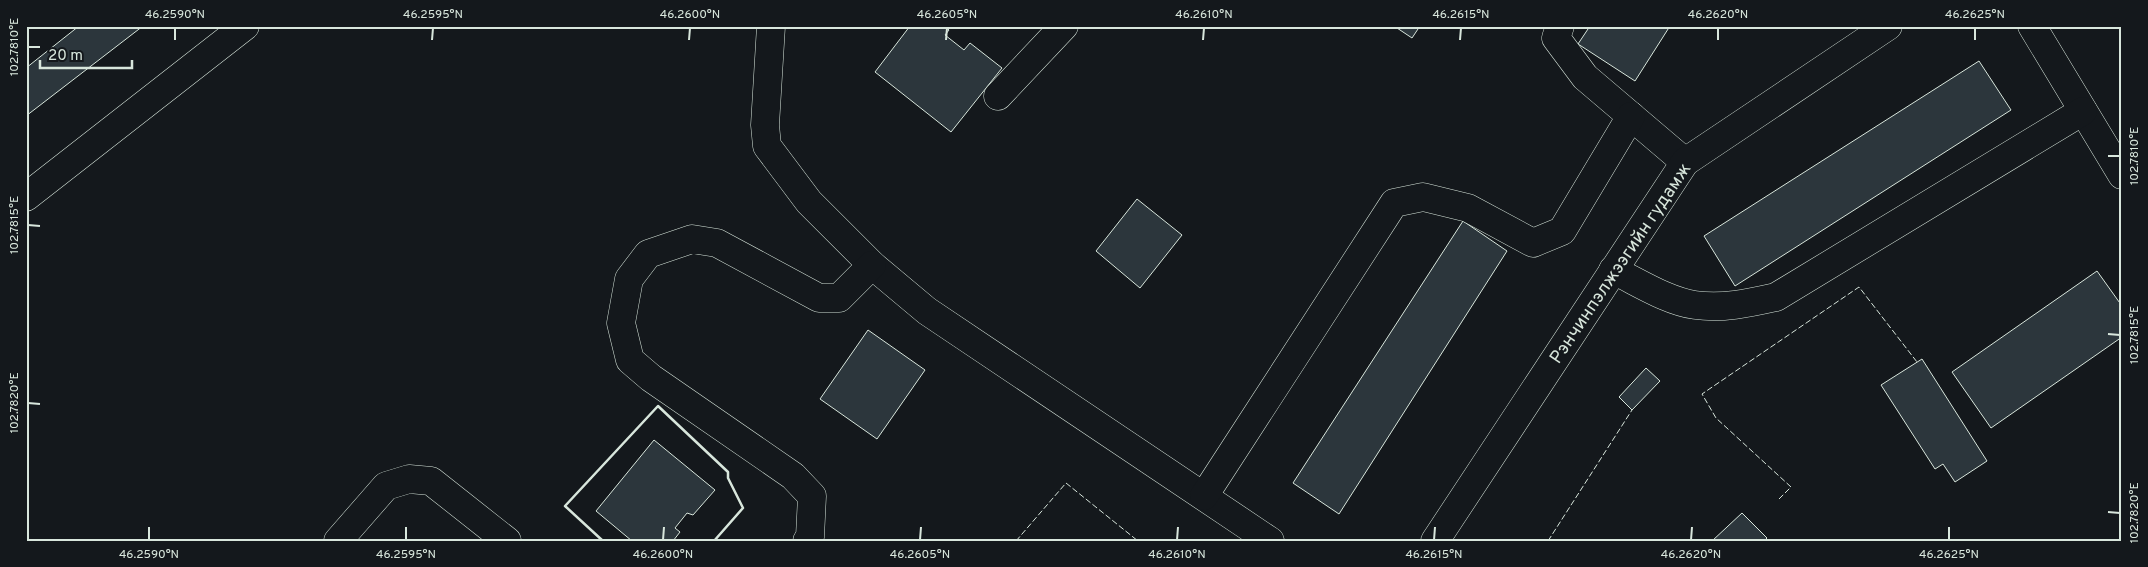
<svg xmlns="http://www.w3.org/2000/svg" width="2148" height="567" font-family="Overpass,sans-serif">
  <rect width="100%" height="100%" fill="#14181c"/>
  <g fill="#2c363c" stroke="#d8e6dc">
    <path d="M79,26h64l-117,90v-48z"/>
    <path d="M910,26h35l4,4 -4,5 19,15 6,-7 32,25 -51,64 -76,-60z"/>
    <path d="M1394,26h26l-8,12z"/>
    <path d="M1590,26h80l-35,55 -57,-37z"/>
    <path d="M1979,61l32,49 -276,176 -31,-50z"/>
    <path d="M1137,199l45,36 -42,53 -44,-37z"/>
    <path d="M1463,221l44,30 -168,263 -46,-31z"/>
    <path d="M2097,271l25,35v31l-131,91 -39,-56z"/>
    <path d="M868,330l57,40 -48,69 -57,-40z"/>
    <path d="M1922,359l65,102 -32,21 -12,-18 -8,5 -54,-84z"/>
    <path d="M1646,368l14,13 -28,29 -13,-13z"/>
    <path d="M654,440l61,50 -22,25 -6,-2 -12,15 5,4 -7,9h-41l-36,-30z"/>
    <path d="M1742,513l25,25 -3,3h-52z"/>
  </g>
  <g fill="none" stroke-linecap="round" stroke-linejoin="round">
    <defs>
      <g id="minor">
        <path d="M771,26l-6,99 2,21 42,56 63,63 55,46 343,230"/>
        <path d="M1560,26l-4,12 29,39 100,85"/>
        <path d="M2032,26l90,149"/>
        <path d="M998,96l66,-70"/>
        <path d="M26,197l219,-171"/>
        <path d="M1613,270c25,12 54,31 82,35 28,4 54,-2 81,-8l307,-186"/>
        <path d="M1204,496l190,-293 29,-6 45,11 65,35 29,-12 69,-115"/>
        <path d="M338,541l48,-55 23,-7 22,2 76,60"/>
        <path d="M807,541l3,-4 2,-41 -19,-20 -142,-98 -21,-18 -9,-37 8,-44 19,-25 44,-15 25,4 102,55h20l33,-33"/>
        <path d="M1435,541l250,-379 203,-136"/>
      </g>
    </defs>
    <use href="#minor" stroke="#d8e6dc" stroke-width="29"/>
    <use href="#minor" stroke="#14181c" stroke-width="28"/>
    <g stroke="#d8e6dc" stroke-width="1" stroke-dasharray="6 2.5" stroke-linecap="butt">
      <path d="M1779,499l12,-12 -75,-69 -14,-24 157,-107 58,75"/>
      <path d="M1016,541l50,-58 72,58"/>
      <path d="M1548,541l84,-131"/>
    </g>
    <path stroke="#d8e6dc" stroke-width="2.5" d="M603,541l-38,-35 93,-100 70,66v6l15,30 -29,33"/>
  </g>
  <path fill="none" stroke="#d8e6dc" stroke-width="2" d="M175,40v-12M432,40l1,-12M689,40l1,-12M946,40l1,-12M1203,40l1,-12M1460,40l1,-12M1718,40v-12M1975,40v-12M28,47h12M2108,156h12M28,225l12,1M2108,334l12,1M28,403l12,1M2108,512l12,1M149,540v-13M406,540v-13M663,540l1,-13M920,540l1,-13M1177,540l1,-13M1434,540l1,-13M1691,540l1,-13M1949,540v-13"/>
  <g text-anchor="middle" stroke-width="4" stroke-linejoin="round" paint-order="stroke">
    <g font-size="18" fill="#d8e6dc" stroke="#14181c">
      <text transform="translate(1620 263) rotate(-56)" y="6">Рэнчинпэлжээгийн гудамж</text>
    </g>
  </g>
  <rect width="2148" height="567" fill="none" stroke="#14181c" stroke-width="55"/>
  <path d="M40 60v8h92v-8" fill="none" stroke="#d8e6dc" stroke-width="2.5"/>
  <text x="48" y="60" font-size="15" fill="#d8e6dc" stroke="#14181c" stroke-width="4" paint-order="stroke">20 m</text>
  <rect x="28" y="28" width="2092" height="512" fill="none" stroke="#d8e6dc" stroke-width="2"/>
  <g font-size="12" text-anchor="middle" fill="#d8e6dc">
    <text x="175" y="18">46.2590°N</text>
    <text x="433" y="18">46.2595°N</text>
    <text x="690" y="18">46.2600°N</text>
    <text x="947" y="18">46.2605°N</text>
    <text x="1204" y="18">46.2610°N</text>
    <text x="1461" y="18">46.2615°N</text>
    <text x="1718" y="18">46.2620°N</text>
    <text x="1975" y="18">46.2625°N</text>
    <text transform="translate(14 47) rotate(-90)" y="4">102.7810°E</text>
    <text transform="translate(2134 156) rotate(-90)" y="4">102.7810°E</text>
    <text transform="translate(14 225) rotate(-90)" y="4">102.7815°E</text>
    <text transform="translate(2134 335) rotate(-90)" y="4">102.7815°E</text>
    <text transform="translate(14 403) rotate(-90)" y="4">102.7820°E</text>
    <text transform="translate(2134 513) rotate(-90)" y="4">102.7820°E</text>
    <text x="149" y="558">46.2590°N</text>
    <text x="406" y="558">46.2595°N</text>
    <text x="663" y="558">46.2600°N</text>
    <text x="920" y="558">46.2605°N</text>
    <text x="1177" y="558">46.2610°N</text>
    <text x="1434" y="558">46.2615°N</text>
    <text x="1691" y="558">46.2620°N</text>
    <text x="1949" y="558">46.2625°N</text>
  </g>
</svg>
